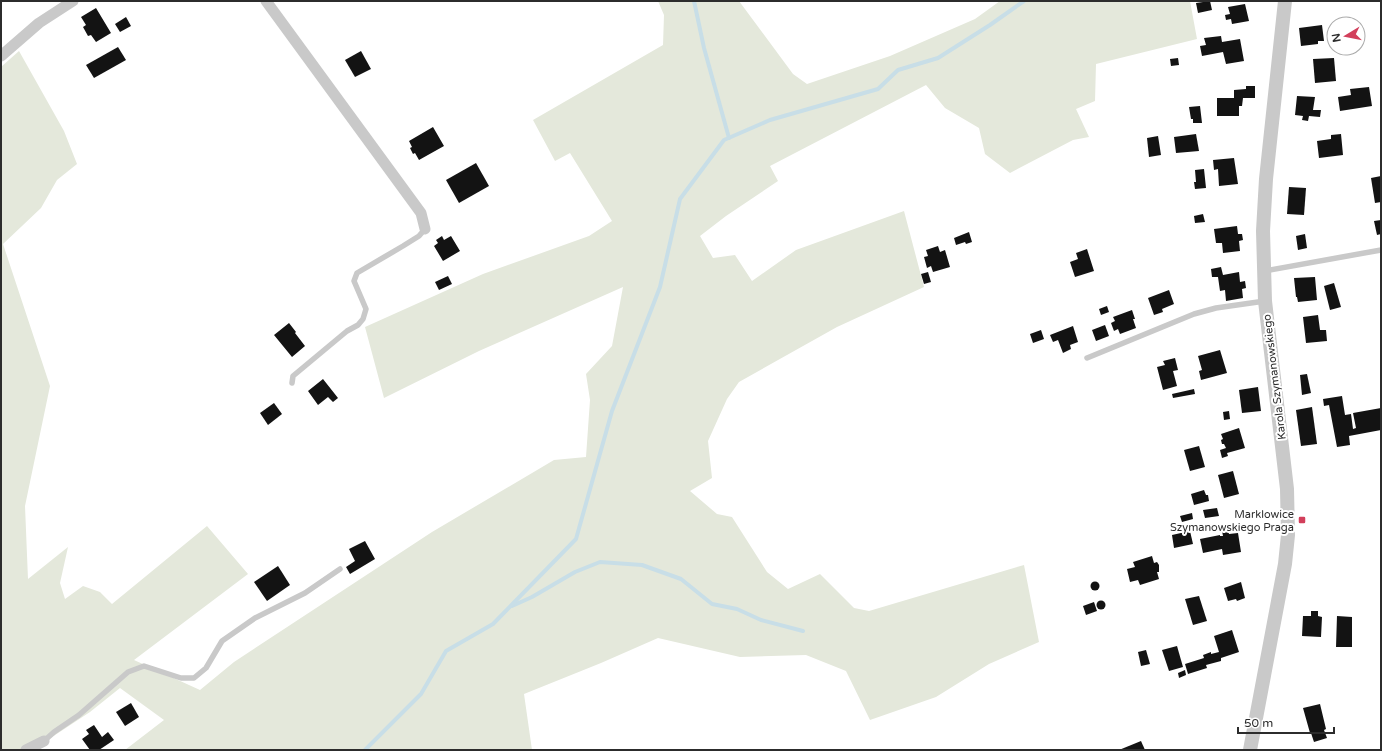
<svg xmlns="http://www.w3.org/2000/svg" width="1382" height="751" font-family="'Varela Round',sans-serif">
  <rect width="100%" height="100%" fill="#fff"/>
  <path fill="#e4e8db" d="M658,1h81l54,73 14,10 83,-28 85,-37 25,-18h190l7,38 -101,25 -1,37 -19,8 13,28 -16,3 -63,33 -25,-19 -6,-26 -34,-20 -19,-23 -156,81 8,15 -52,35 -26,20 13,22 22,-3 17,26 44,-31 108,-39 20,76 -87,40 -98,55 -12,17 -19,42 4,37 -22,13 27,23 15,3 35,55 21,17 32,-15 34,34 15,3 155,-46 15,77 -50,22 -53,33 -66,23 -24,-49 -40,-16 -66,2 -82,-19 -57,25 -77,31 8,56h-407l39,-30 -44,-32 -30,24 -44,29 -24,9h-21v-683l18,-16 45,80 13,33 -20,16 -16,28 -38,36 47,142 -25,120 3,73 40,-32 -8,36 5,16 18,-13 17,6 12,12 95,-78 41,48 -114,86 66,30 34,-28 198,-130 122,-72 32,-3 4,-57 -4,-26 26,-28 11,-59 -144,64 -95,47 -19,-71 118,-53 106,-38 23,-15 -42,-68 -15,8 -22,-41 130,-75 1,-30z"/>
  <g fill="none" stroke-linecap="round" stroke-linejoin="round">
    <g stroke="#c8dee7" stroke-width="4">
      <path d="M694,1l10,47 25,90"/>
      <path d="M512,606l20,-9 43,-25 25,-10 42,3 39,14 31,25 25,5 24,11 42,11"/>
      <path d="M365,750l56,-56 25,-43 47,-27 83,-85 36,-128 48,-124 20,-88 44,-59 46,-20 108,-31 20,-19 40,-12 52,-33 34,-24"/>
    </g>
  </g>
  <g fill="#131313">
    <path d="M1210,1l2,9 -14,3 -2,-10z"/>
    <path d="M1245,4l4,17 -17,3 -1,-5 -5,1 -1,-5 5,-1 -2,-7z"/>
    <path d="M96,8l15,25 -15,9 -5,-7 -3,1 -5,-9 3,-2 -5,-8z"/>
    <path d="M126,17l5,9 -11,6 -5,-8z"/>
    <path d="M1322,25l2,16h-6v3l-17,2 -2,-18z"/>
    <path d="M1221,36l1,6 18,-3 4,22 -18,3 -3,-12 -21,4 -2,-10 6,-1 -2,-7z"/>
    <path d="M118,47l8,13 -32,18 -8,-13z"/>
    <path d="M361,51l10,18 -16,8 -10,-17z"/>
    <path d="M1178,58l1,7 -8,1 -1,-7z"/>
    <path d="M1334,58l2,23 -21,2 -2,-24z"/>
    <path d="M1246,86h9v12h-12l-1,8h-3v10h-22v-18h17v-8l12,-1z"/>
    <path d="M1369,87l3,19 -32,5 -2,-14 13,-2 -1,-6z"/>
    <path d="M1297,96l18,1 -2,13h8l-1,7 -11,-1 -1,5 -6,-1 1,-4 -8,-1z"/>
    <path d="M1200,106l2,17h-9v-4h-2l-2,-12z"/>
    <path d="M433,127l11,19 -25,14 -4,-7 -2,1 -3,-6 2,-1 -3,-6z"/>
    <path d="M1196,134l3,17 -23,2 -2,-16z"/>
    <path d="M1341,134l2,21 -24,3 -2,-17 14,-2v-4z"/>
    <path d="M1158,136l3,19 -12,2 -2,-19z"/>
    <path d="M1234,158l4,26 -19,2 -1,-17 -4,1 -1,-10z"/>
    <path d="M476,163l13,23 -30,17 -13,-23z"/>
    <path d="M1204,169l2,19 -11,1 -1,-7h2l-1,-12z"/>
    <path d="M1381,176v26l-6,1 -4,-25z"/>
    <path d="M1289,187l17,1 -2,27 -17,-1z"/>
    <path d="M1203,214l2,8 -10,1 -1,-7z"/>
    <path d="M1381,220v14l-4,1 -3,-14z"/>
    <path d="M1237,226l1,8h4l1,6 -4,1 1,10 -17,2 -1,-10h-6l-2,-14z"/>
    <path d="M969,232l3,10 -6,2 -1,-2 -9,3 -2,-7z"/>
    <path d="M1305,234l2,14 -9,2 -2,-14z"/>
    <path d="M442,236l2,4 7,-4 9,15 -17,10 -9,-15 4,-3 -2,-3z"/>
    <path d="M938,246l2,6 5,-2 5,17 -17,5 -2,-6 -4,2 -3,-11 4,-1 -2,-6z"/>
    <path d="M1087,249l7,22 -19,6 -5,-15 8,-3 -2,-6z"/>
    <path d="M1221,267l2,8 16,-3 1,10 5,-1 1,7 -4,1 1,9 -17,3 -1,-11 -5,1 -2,-14h-6l-1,-8z"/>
    <path d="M928,272l3,10 -7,2 -3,-10z"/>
    <path d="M448,276l4,8 -13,6 -4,-8z"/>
    <path d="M1315,277l2,23 -19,2 -1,-5h-1l-2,-19z"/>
    <path d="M1334,283l7,24 -11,3 -6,-24z"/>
    <path d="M1169,290l5,14 -12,5 1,3 -9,3 -6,-17z"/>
    <path d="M1107,306l2,6 -8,3 -2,-6z"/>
    <path d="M1132,310l3,9h-2l3,9 -16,6 -2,-5 -4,2 -3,-8 4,-2 -2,-4z"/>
    <path d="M1318,315l2,15h6l1,11 -21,2 -3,-26z"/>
    <path d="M289,323l7,9 -1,1 10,13 -13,11 -18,-22z"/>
    <path d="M1105,325l4,11 -13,5 -4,-11z"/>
    <path d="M1073,326l5,16 -8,3 1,4 -8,4 -5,-13 -5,2 -3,-7z"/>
    <path d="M1041,330l3,9 -11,4 -3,-9z"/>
    <path d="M1220,350l7,23 -26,7 -2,-9 3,-1 -4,-14z"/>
    <path d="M1175,358l3,12 -5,1 4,15 -14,4 -6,-23 8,-2 -2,-4z"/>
    <path d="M1307,374l4,19 -9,2 -2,-20z"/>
    <path d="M323,379l15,19 -5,4 -5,-5 -10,8 -10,-14z"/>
    <path d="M1258,387l3,24 -19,2 -3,-23z"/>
    <path d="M1194,389l1,5 -22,4 -1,-4z"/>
    <path d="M1342,396l3,19 6,-1 2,15 3,-1 -3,-15 28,-5v22l-32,6 1,9 -13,2 -8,-42 -5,1 -1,-7z"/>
    <path d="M274,403l8,11 -14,11 -8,-12z"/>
    <path d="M1312,407l5,37 -16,2 -5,-36z"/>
    <path d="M1229,411l1,8 -6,1 -1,-8z"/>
    <path d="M1239,428l6,20 -18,5 1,3 -6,2 -2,-8 6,-2 -2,-4h-2l-1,-4 2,-1 -2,-5z"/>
    <path d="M1199,446l6,21 -15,4 -6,-21z"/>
    <path d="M1233,471l6,23 -15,4 -6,-23z"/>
    <path d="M1204,490l2,5h2l1,6 -15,4 -3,-11z"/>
    <path d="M1217,508l2,8 -14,2 -2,-8z"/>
    <path d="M1192,513l1,6 -11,3 -2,-6z"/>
    <path d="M1228,530l1,4 9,-1 3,19 -18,3 -1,-6 -19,4 -3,-14 20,-4v1h3l-1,-5z"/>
    <path d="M1190,531l3,13 -19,4 -2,-13z"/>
    <path d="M365,541l10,18 -25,15 -4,-7 9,-6 -6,-12z"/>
    <path d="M1152,556l2,7 3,-1 2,3v7h-2l2,7 -19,6 -2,-5 -8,2 -3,-13 8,-2 -2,-5z"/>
    <path d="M278,566l12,19 -23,16 -13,-19z"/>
    <circle cx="1095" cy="586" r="4.5"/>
    <path d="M1241,582l4,16 -8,3 -1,-2 -8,2 -4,-13z"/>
    <path d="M1199,596l8,25 -14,4 -8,-26z"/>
    <circle cx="1101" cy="605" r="4.5"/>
    <path d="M1094,602l3,9 -11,4 -3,-9z"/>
    <path d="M1311,611h7v5l4,1 -1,20 -19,-1 1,-20h8z"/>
    <path d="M1337,616l15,1v30h-16z"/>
    <path d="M1232,630l7,22 -18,6v3l-15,4 1,3 -19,6 -3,-10 19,-6 -1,-3 8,-3v2l8,-2 -5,-16z"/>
    <path d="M1177,646l6,21 -14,4 -7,-21z"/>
    <path d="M1146,650l4,14 -9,2 -3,-14z"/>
    <path d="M1185,670l1,5 -7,3 -1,-5z"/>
    <path d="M131,703l8,14 -14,9 -9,-14z"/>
    <path d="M1320,704l6,25 -2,1 3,8 -13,4 -3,-9h-1l-7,-25z"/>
    <path d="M94,725l8,12 6,-5 6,8 -15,10h-9l-8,-11 7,-5 -3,-4z"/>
    <path d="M1141,741l4,9h-26z"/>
  </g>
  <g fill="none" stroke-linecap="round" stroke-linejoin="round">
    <g stroke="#c9c9c9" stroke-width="5.5">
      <path d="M1264,271l117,-21"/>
      <path d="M1087,358l107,-44 22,-6 49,-7"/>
      <path d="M292,383l1,-7 54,-45 11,-6 5,-6 3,-10 -12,-28 3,-8 46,-27 16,-10 6,-7"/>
      <path d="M44,741l10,-9 25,-17 49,-43 16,-6 37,12h13l12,-10 16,-27 33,-23 50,-25 35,-24"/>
    </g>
    <g stroke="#c9c9c9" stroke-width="11">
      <path d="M266,1l155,212 4,16"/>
      <path d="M1,56l38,-33 34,-22"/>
      <path d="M26,750l18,-9"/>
    </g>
    <path stroke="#c9c9c9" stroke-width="14" d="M1250,750l35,-186 3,-29 -1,-46 -22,-188 -2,-70 3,-52 19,-178"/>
  </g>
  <rect fill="#d23f5b" stroke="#fff" stroke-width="1.5" x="1298" y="516" width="8" height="8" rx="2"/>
  <g text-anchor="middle" stroke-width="4" stroke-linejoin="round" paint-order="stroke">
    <g font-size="11" fill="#2c2c2c" stroke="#fff">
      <text transform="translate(1274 377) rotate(-97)" y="4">Karola Szymanowskiego</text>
    </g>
    <g font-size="11" fill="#2c2c2c" stroke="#fff" text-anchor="end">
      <text x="1294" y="518">Marklowice<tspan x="1294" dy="13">Szymanowskiego Praga</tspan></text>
    </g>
  </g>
  <rect width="1382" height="751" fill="none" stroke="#2c2c2c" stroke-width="4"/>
  <g transform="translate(1346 36) rotate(260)"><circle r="19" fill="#ffffff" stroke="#ababab"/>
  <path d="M0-3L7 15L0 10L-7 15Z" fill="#d23f5b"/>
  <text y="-6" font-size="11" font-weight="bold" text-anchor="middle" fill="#2c2c2c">N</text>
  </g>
  <path d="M1238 727v6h96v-6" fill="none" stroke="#2c2c2c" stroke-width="2"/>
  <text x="1244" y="727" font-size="12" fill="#2c2c2c" stroke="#ffffff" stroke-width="3" paint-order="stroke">50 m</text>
</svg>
